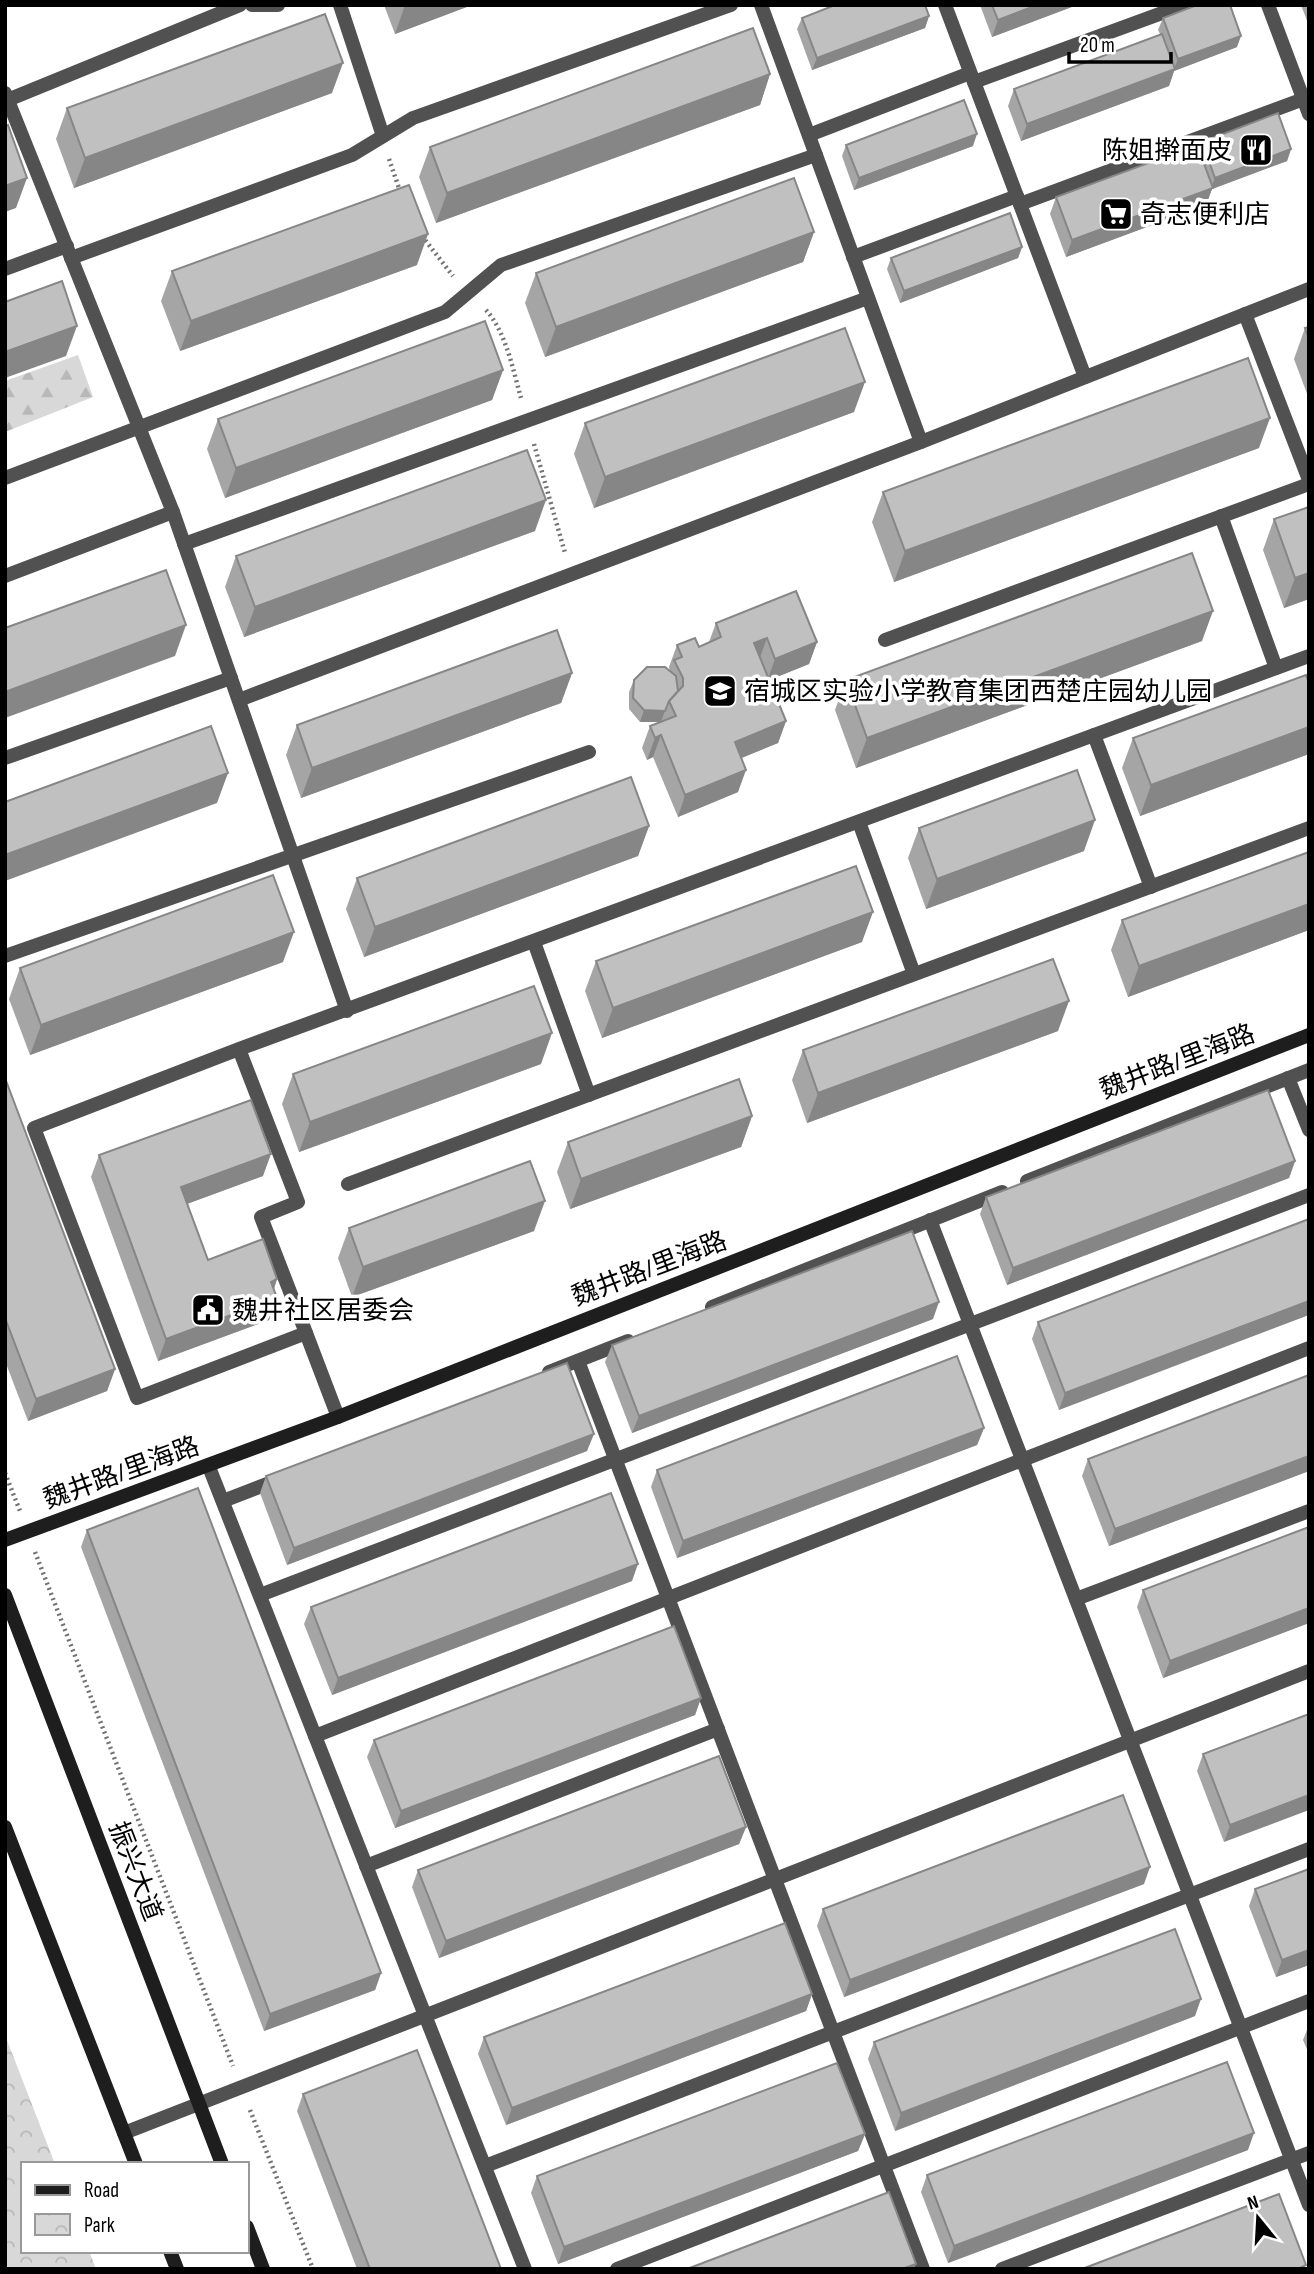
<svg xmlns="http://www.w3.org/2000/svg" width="1314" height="2274" font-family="'Sofia Sans Condensed','Noto Sans SC',sans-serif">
  <defs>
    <pattern id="forest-firs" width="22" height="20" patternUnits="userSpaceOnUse" patternTransform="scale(1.75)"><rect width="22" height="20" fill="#d8d8d8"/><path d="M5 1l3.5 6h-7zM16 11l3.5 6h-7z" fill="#b8b8b8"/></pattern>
    <pattern id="park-crowns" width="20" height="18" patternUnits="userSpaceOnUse" patternTransform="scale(1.75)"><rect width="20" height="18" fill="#d8d8d8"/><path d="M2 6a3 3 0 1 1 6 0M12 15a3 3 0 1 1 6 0" fill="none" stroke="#b8b8b8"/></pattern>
  </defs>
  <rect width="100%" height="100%" fill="#fff"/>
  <path fill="url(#forest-firs)" d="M78,355l15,42 -88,35v-51z"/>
  <path fill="url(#park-crowns)" d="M5,2035l50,129h-32v87h66l7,18h-91z"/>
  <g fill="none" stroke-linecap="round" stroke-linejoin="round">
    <g stroke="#737373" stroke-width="4.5" stroke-dasharray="2 3.5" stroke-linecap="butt">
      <path d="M389,159l12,35"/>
      <path d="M422,236l31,40"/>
      <path d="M486,310c20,22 27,60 35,88"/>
      <path d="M534,444l31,109"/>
      <path d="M5,1473l15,38"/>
      <path d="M35,1552l198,514"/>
      <path d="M250,2110l63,159"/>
    </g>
    <g stroke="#515151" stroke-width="14">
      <path d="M252,5h26"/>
      <path d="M340,5l43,131"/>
      <path d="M761,5l160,437"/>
      <path d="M945,5l140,372"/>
      <path d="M1268,5l41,109"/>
      <path d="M974,82l210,-77"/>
      <path d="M5,93l168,419 174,499"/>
      <path d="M5,101l235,-96"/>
      <path d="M809,135l161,-62"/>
      <path d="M1020,204l289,-107"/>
      <path d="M853,257l164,-61"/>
      <path d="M71,258l281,-103 61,-37 318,-113"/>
      <path d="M5,269l62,-23"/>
      <path d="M1245,314l64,166"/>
      <path d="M5,478l440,-166 56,-47 315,-110"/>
      <path d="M1221,516l55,152"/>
      <path d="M184,544l684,-246"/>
      <path d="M5,576l168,-64"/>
      <path d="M885,640l424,-156"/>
      <path d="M239,700l682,-258 388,-153"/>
      <path d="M1094,735l57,152"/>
      <path d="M5,758l226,-80"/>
      <path d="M859,822l55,152"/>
      <path d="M534,942l55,153"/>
      <path d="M5,956l584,-204"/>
      <path d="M239,1049l59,153 -37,15 45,116 -169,65 -103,-270 205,-79 1070,-393"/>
      <path d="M1288,1078l21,52"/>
      <path d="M1027,1181l282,-111"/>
      <path d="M348,1184l961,-356"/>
      <path d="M712,1307l290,-115"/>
      <path d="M306,1333l32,84"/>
      <path d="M578,1361l345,908"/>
      <path d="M549,1372l79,-31"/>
      <path d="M209,1467l316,802"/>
      <path d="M223,1501l57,-22"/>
      <path d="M260,1595l1049,-400"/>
      <path d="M1076,1599l233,-88"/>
      <path d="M315,1736l994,-388"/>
      <path d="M366,1866l352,-137"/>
      <path d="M485,2166l824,-317"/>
      <path d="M617,2269l692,-268"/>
      <path d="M1002,2269l307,-116"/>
    </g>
    <g stroke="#515151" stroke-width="14">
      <path d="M930,1220l379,985"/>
      <path d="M124,2133l1185,-462"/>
    </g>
    <g stroke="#1e1e1e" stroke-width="14">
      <path d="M5,1540l333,-123 971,-382"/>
      <path d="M5,1595l217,569"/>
      <path d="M5,1827l131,337"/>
      <path d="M247,2227l16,42"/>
      <path d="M170,2251l7,18"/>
    </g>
  </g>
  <g fill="#a5a5a5">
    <path d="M384,5h88l-77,29z"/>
    <path d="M980,5h97l-85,32z"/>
    <path d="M1301,5h8v21z"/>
    <path d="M929,16l-4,12 -113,42 -15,-41 5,-11z"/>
    <path d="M1163,18l74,29 -63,24 -5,15 -148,55 -13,-35 6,-17 146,-55 -2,-4z"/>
    <path d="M770,74l-10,31 -324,118 -17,-46 11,-30z"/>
    <path d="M332,93l-258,95 -18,-49 11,-31z"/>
    <path d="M1202,142l89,7 -4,12 -75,28 -6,16 -140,52 -16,-43 6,-17 143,-47z"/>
    <path d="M846,145l127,1 -119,44 -12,-34z"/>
    <path d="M814,232l-11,30 -258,95 -20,-54 11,-30z"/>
    <path d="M1022,247l-4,11 -118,45 -13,-34 4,-11z"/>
    <path d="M417,265l-237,86 -19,-50 11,-30z"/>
    <path d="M1309,327v72l-15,-40 11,-31z"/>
    <path d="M503,370l-11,30 -267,98 -18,-49 11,-30z"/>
    <path d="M854,412l-260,96 -20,-54 11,-31z"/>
    <path d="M1259,448l-365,134 -22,-60 11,-30z"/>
    <path d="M1309,507v92l-25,9 -21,-58 11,-31z"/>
    <path d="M535,531l-291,106 -19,-50 11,-31z"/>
    <path d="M716,623l101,19 -8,22 -40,16 17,41 -8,22 -37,15 -3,34 -60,25 -25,-60 -6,3 -5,-12 8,-22 10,-4h-20l-11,-13v-17l5,-12 36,-9 -1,-4 8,-22 22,2 10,-5z"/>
    <path d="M1202,641l-346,127 -21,-58 11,-30z"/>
    <path d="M572,673l-11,30 -260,95 -15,-43 11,-30z"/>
    <path d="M1309,683v71l-169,62 -18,-48 11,-30z"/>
    <path d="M649,826l-11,30 -274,101 -18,-48 11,-31z"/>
    <path d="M919,828l165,23 -158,58 -18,-51z"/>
    <path d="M1309,852v78l-181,67 -17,-47 11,-30z"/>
    <path d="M862,942l-260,96 -17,-47 11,-30z"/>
    <path d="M283,962l-253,93 -21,-56 11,-31z"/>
    <path d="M1058,1031l-251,92 -15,-43 11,-30z"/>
    <path d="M541,1064l-242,88 -17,-48 11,-30z"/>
    <path d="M5,1078l110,291 -8,22 -79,30 -23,-60z"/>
    <path d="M752,1116l-11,31 -171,62 -13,-37 11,-30z"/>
    <path d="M99,1155l164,21 -76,28 21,56 69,19 -3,11 -5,30 -111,41 -67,-184z"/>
    <path d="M1295,1161l-6,17 -282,107 -27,-71 6,-17z"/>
    <path d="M1309,1219l-250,191 -27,-71 6,-17z"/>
    <path d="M349,1228l185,3 -182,66 -14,-39z"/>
    <path d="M933,1319l-301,114 -27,-71 7,-17z"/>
    <path d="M1309,1375v96l-200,75 -27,-70 6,-17z"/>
    <path d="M984,1428l-7,17 -300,113 -26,-71 6,-17z"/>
    <path d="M587,1451l-300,114 -27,-72 6,-17z"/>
    <path d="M1309,1527v96l-146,55 -26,-71 6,-17z"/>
    <path d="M87,1530l294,443 -6,17 -111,41 -183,-484z"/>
    <path d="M632,1581l-300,114 -28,-71 7,-17z"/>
    <path d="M701,1698l-6,17 -300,113 -28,-71 7,-17z"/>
    <path d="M1309,1714l-85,128 -27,-71 6,-17z"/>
    <path d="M746,1827l-7,17 -300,114 -27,-71 6,-17z"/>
    <path d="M1144,1884l-300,113 -27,-71 6,-17z"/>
    <path d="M1255,1889l54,76 -33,12 -27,-71z"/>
    <path d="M812,1994l-6,17 -300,114 -28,-71 6,-17z"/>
    <path d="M1195,2016l-300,115 -27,-72 6,-17z"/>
    <path d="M1309,2025v29l-6,-14z"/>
    <path d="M303,2094l198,175h-144l-60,-158z"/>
    <path d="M865,2134l-7,17 -300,113 -27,-71 6,-17z"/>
    <path d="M1248,2150l-300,113 -27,-71 6,-17z"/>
  </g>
  <g fill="#868686">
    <path d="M405,5h67l-77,29z"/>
    <path d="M1037,5h40l-85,32 6,-17z"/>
    <path d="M929,16l-4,12 -113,42 5,-12z"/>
    <path d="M1241,36l-4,11 -63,24 -5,15 -148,55 6,-17 147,-55 4,-10z"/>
    <path d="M343,63l-11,30 -258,95 11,-30z"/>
    <path d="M770,74l-10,31 -324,118 11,-30z"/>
    <path d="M977,134l-4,12 -119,44 5,-12z"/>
    <path d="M1291,149l-4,12 -75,28 -6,16 -140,52 6,-17 139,-52 4,-10z"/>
    <path d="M27,178l-11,30 -11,4v-26z"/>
    <path d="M814,232l-11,30 -258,95 11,-30z"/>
    <path d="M428,234l-11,31 -237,86 11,-30z"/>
    <path d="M1022,247l-4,11 -118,45 4,-12z"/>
    <path d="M77,326l-11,30 -61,22v-26z"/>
    <path d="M503,370l-11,30 -267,98 11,-30z"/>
    <path d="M865,382l-11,30 -260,96 11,-31z"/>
    <path d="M1270,418l-11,30 -365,134 11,-31z"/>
    <path d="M546,500l-11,31 -291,106 11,-30z"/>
    <path d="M1309,573v26l-25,9 11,-30z"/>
    <path d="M1213,611l-11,30 -346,127 11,-30z"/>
    <path d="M186,625l-11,31 -170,62v-26z"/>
    <path d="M767,638l-8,22 -5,-17z"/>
    <path d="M817,642l-8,22 -42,17 8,-22z"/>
    <path d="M572,673l-11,30 -260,95 11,-30z"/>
    <path d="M644,710l21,1 -4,11h-21z"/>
    <path d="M786,721l-8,22 -51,21 8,-22z"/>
    <path d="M1309,727v27l-169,62 11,-31z"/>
    <path d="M661,735l-8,22 -6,3 8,-22z"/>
    <path d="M746,770l-8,22 -60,25 7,-22z"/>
    <path d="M228,773l-11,30 -212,78v-26z"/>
    <path d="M1095,820l-11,31 -158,58 11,-30z"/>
    <path d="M649,826l-11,30 -274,101 11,-30z"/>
    <path d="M1309,904v26l-181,67 11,-31z"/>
    <path d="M873,912l-11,30 -260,96 11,-30z"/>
    <path d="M294,932l-11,30 -253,93 11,-30z"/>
    <path d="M1069,1001l-11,30 -251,92 11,-30z"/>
    <path d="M552,1033l-11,31 -242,88 11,-30z"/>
    <path d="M752,1116l-11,31 -171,62 11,-30z"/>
    <path d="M271,1154l-8,22 -90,33 8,-22z"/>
    <path d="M1295,1161l-6,17 -282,107 6,-17z"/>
    <path d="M545,1201l-11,30 -182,66 11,-30z"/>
    <path d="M277,1279l-8,22 8,-3 -8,22 -111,41 8,-22z"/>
    <path d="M1309,1301v14l-250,95 6,-17z"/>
    <path d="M939,1302l-6,17 -301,114 7,-17z"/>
    <path d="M115,1369l-8,22 -79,30 8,-22z"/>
    <path d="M984,1428l-7,17 -300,113 6,-17z"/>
    <path d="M594,1434l-7,17 -300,114 7,-17z"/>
    <path d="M1309,1456v15l-200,75 6,-17z"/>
    <path d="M638,1564l-6,17 -300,114 6,-17z"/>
    <path d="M1309,1608v15l-146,55 7,-17z"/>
    <path d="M701,1698l-6,17 -300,113 6,-17z"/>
    <path d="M1309,1795v15l-85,32 6,-17z"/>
    <path d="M746,1827l-7,17 -300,114 7,-17z"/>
    <path d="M1150,1867l-6,17 -300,113 6,-17z"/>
    <path d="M1309,1950v15l-33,12 6,-17z"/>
    <path d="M381,1973l-6,17 -111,41 6,-17z"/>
    <path d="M812,1994l-6,17 -300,114 6,-17z"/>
    <path d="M1201,1999l-6,17 -300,115 6,-18z"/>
    <path d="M1254,2133l-6,17 -300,113 6,-17z"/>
    <path d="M865,2134l-7,17 -300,113 6,-17z"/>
    <path d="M916,2264l-2,5h-12z"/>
  </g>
  <g fill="#c0c0c0" stroke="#868686" stroke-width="2">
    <path d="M835,5h90l4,11 -112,42 -15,-40z"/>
    <path d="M992,5h45l-39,15z"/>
    <path d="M1197,5h33l11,31 -63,23 -15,-41z"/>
    <path d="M325,14l18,49 -258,95 -18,-50z"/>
    <path d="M753,28l17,46 -323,119 -17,-46z"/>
    <path d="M1162,34l13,35 -148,55 -13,-35z"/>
    <path d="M964,100l13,34 -118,44 -13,-33z"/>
    <path d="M1278,113l13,36 -76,29 -13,-36z"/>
    <path d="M8,125l19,53 -22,8v-60z"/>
    <path d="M1197,145l16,43 -141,52 -16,-43z"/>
    <path d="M794,178l20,54 -258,95 -20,-54z"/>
    <path d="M409,185l19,49 -237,87 -19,-50z"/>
    <path d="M1010,213l12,34 -118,44 -13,-33z"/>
    <path d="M62,281l15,45 -72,26v-50z"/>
    <path d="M485,321l18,49 -267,98 -18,-49z"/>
    <path d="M1309,327v12l-4,-11z"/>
    <path d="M845,328l20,54 -260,95 -20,-54z"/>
    <path d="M1248,358l22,60 -365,133 -22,-59z"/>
    <path d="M527,450l19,50 -291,107 -19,-51z"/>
    <path d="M1309,507v66l-14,5 -21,-59z"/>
    <path d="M1192,553l21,58 -346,127 -21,-58z"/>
    <path d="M166,570l20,55 -181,67v-64z"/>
    <path d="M796,591l21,51 -42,17 -8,-21 -13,5 32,78 -51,21 11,28 -61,25 -24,-60 -6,3 -5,-12 26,-10 -7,-15 14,-15v-8l-9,-18 8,-3 -5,-12 18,-7 4,9 22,-10 -5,-14z"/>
    <path d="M557,630l15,43 -260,95 -15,-43z"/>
    <path d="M647,667h18l11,9 2,15 -9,10 -4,10 -21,-1 -11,-12 1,-18z"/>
    <path d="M1306,675l3,8v44l-158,58 -18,-47z"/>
    <path d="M211,726l17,47 -223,82v-53z"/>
    <path d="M1077,770l18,50 -158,59 -18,-51z"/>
    <path d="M631,777l18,49 -274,101 -18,-49z"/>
    <path d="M1309,852v52l-170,62 -17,-46z"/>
    <path d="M856,866l17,46 -260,96 -17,-47z"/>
    <path d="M273,875l21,57 -253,93 -21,-57z"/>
    <path d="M1053,959l16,42 -251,92 -15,-43z"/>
    <path d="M534,986l18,47 -242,89 -17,-48z"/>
    <path d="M5,1078l110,291 -79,30 -31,-81z"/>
    <path d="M739,1079l13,37 -171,63 -13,-37z"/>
    <path d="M1268,1090l27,71 -282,107 -27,-71z"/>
    <path d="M251,1100l20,54 -90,33 27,73 55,-21 14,40 -6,3 6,16 -111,41 -67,-184z"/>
    <path d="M530,1161l15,40 -182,66 -14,-39z"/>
    <path d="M1309,1219v82l-244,92 -27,-71z"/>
    <path d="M912,1231l27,71 -300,114 -27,-71z"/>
    <path d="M957,1356l27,72 -301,113 -26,-71z"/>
    <path d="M567,1363l27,71 -300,114 -28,-72z"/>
    <path d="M1309,1375v81l-194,73 -27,-70z"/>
    <path d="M198,1488l183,485 -111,41 -183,-484z"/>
    <path d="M611,1493l27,71 -300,114 -27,-71z"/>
    <path d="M1309,1527v81l-139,53 -27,-71z"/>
    <path d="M674,1626l27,72 -300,113 -27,-71z"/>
    <path d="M1309,1714v81l-79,30 -27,-71z"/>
    <path d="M719,1756l27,71 -300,114 -28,-71z"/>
    <path d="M1123,1795l27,72 -300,113 -27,-71z"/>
    <path d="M1309,1869v81l-27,10 -27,-71z"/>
    <path d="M785,1923l27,71 -300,114 -28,-71z"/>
    <path d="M1175,1929l26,70 -300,114 -27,-71z"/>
    <path d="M417,2050l84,219h-131l-67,-175z"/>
    <path d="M1227,2062l27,71 -300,113 -27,-71z"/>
    <path d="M837,2063l28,71 -301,113 -27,-71z"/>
    <path d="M889,2192l27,72 -14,5h-215z"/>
    <path d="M1279,2194l27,71 -8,4h-216z"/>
  </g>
  <defs>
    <symbol id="restaurant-square" viewBox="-11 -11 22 22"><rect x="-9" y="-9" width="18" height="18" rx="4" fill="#000" stroke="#fff"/><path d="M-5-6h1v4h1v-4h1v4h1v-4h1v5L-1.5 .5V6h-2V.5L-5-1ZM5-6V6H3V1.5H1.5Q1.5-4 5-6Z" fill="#fff"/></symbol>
    <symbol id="supermarket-square" viewBox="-11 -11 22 22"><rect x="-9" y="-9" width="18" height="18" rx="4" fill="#000" stroke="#fff"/><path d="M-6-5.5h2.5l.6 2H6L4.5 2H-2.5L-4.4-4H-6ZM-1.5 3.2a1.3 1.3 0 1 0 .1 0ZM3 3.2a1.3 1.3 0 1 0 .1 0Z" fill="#fff"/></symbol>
    <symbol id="school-square" viewBox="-11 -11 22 22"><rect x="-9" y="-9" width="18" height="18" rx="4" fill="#000" stroke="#fff"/><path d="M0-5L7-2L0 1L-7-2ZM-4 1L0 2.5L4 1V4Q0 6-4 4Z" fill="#fff"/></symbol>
    <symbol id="civic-square" viewBox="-11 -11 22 22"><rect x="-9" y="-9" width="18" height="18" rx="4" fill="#000" stroke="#fff"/><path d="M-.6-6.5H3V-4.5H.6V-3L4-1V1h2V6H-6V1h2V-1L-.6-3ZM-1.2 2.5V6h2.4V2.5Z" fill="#fff"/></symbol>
  </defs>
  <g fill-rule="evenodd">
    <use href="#restaurant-square" x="1237" y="131" width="38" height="38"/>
    <use href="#supermarket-square" x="1097" y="195" width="38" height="38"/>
    <use href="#school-square" x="701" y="672" width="38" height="38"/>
    <use href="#civic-square" x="189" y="1291" width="38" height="38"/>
  </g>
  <g text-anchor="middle" stroke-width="7" stroke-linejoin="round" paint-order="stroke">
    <g font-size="26" fill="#000" stroke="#fff" text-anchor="start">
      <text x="1232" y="159" text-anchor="end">陈姐擀面皮</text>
      <text x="1140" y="223">奇志便利店</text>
      <text x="744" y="700">宿城区实验小学教育集团西楚庄园幼儿园</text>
      <text x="232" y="1319">魏井社区居委会</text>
    </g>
    <g font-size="26" fill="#000" stroke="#fff">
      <text transform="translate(1177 1061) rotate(-21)" y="9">魏井路/里海路</text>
      <text transform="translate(649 1268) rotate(-21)" y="9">魏井路/里海路</text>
      <text transform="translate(121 1472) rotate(-20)" y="9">魏井路/里海路</text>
      <text transform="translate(136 1871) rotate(69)" y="9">振兴大道</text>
    </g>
  </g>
  <rect width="1314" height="2274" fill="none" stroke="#000000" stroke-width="14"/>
  <rect x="21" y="2162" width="228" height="91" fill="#ffffff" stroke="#999999" stroke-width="2"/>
  <rect x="35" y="2185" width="35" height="10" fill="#1e1e1e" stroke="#999999" stroke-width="2"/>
  <text x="84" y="2197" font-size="21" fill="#000000">Road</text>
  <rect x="35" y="2214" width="35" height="21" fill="url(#park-crowns)" stroke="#999999" stroke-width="2"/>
  <text x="84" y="2232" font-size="21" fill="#000000">Park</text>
  <g transform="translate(1258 2218) rotate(342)" stroke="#ffffff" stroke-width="5" paint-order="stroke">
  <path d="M0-5L12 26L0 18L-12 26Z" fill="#000000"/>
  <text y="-10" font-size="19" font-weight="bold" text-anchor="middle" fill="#000000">N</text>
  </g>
  <path d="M1069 52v10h102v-10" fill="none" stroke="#000000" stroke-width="3.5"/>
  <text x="1080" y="52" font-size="21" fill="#000000" stroke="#ffffff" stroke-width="5" paint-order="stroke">20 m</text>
</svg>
